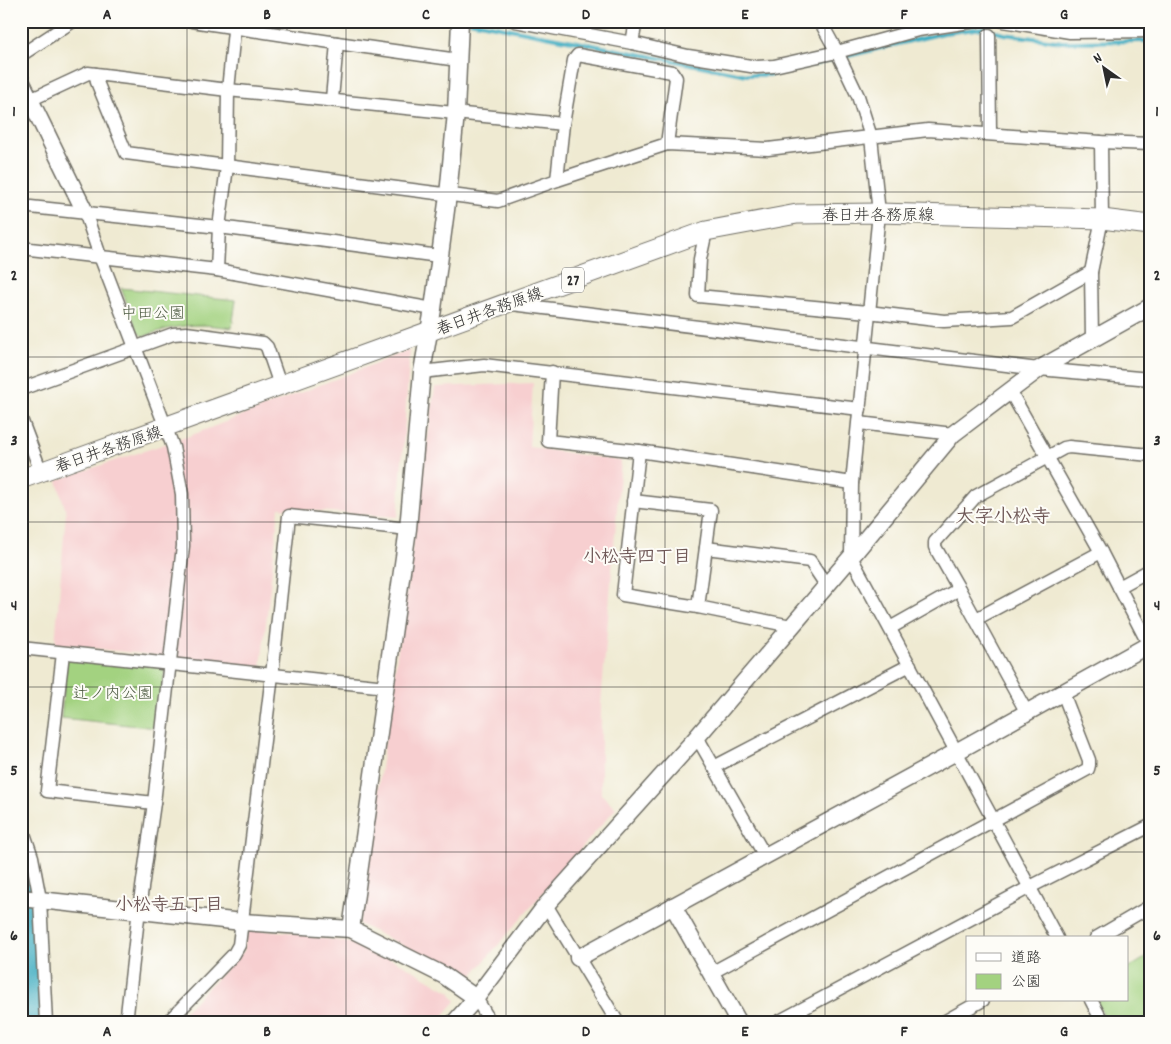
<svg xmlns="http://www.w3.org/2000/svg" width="1171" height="1044" font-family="Dekko,'Klee One',sans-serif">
  <rect width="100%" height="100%" fill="#fdfcf7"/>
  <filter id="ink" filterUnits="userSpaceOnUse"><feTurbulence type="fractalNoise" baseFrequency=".02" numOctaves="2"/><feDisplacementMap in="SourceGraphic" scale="10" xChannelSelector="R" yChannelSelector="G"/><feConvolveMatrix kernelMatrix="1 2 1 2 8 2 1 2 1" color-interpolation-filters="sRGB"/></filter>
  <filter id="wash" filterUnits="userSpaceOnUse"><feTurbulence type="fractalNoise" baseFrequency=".0096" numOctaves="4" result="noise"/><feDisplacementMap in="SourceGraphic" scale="20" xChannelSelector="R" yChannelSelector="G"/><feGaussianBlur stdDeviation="1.12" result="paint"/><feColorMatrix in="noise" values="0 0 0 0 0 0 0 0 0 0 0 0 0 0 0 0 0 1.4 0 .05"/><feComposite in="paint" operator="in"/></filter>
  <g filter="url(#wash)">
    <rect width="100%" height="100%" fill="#efead2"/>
    <g fill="#f7cfd0">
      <path d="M410,350l-12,167 -119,-9 -18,159 -206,-23 11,-132 -9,-32 135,-45z"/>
      <path d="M533,383l-4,64 92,14 -20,243v90l15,14 -146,170 -111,-54 76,-537z"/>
      <path d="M246,929l42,3 73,13 45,21 44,26 6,9 -19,22h-264l71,-72z"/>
    </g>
    <g fill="#a3d280" stroke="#677e56">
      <path d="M121,288l115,12 -4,28c-34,-5 -54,-4 -87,8h-3l-4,-4z"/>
      <path d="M67,656l98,11 -7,61 -97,-10z"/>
      <path d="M1150,955v68h-42l-13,-23h32v-31z"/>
    </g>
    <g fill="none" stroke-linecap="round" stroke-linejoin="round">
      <path stroke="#43aec2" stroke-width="4" d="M469,21l278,54h22l175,-42 39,-5 21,6 58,8 88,-1"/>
      <path stroke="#43aec2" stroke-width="24" d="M21,863c13,52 11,106 11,160"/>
    </g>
  </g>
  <g filter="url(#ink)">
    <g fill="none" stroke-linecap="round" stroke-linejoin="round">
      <defs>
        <g id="street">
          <path d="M192,21l145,22 121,17"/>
          <path d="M515,21l117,22 56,13 69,11 17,-1 63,-14 81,-22 58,-9"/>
          <path d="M820,21l17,31 21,44 13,41 8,76 -27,270 -1,74 206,381"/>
          <path d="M1003,21l67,11 80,-1"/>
          <path d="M989,35l1,98"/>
          <path d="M632,43l4,-22"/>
          <path d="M21,55l52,-34"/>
          <path d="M96,74l1,8 29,71 372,48 59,-21 110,-36 101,5 160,-19 173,12 49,2"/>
          <path d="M332,99l5,-56"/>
          <path d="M30,100l58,-27 140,17 335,34"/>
          <path d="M557,180l6,-56 11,-64 4,-5 94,17 4,6 -9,66"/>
          <path d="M21,206l198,21 220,29"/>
          <path d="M85,212l15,44 66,172 7,19 9,47 1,52 -29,257 -15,106 -13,114"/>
          <path d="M706,231l-6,28 -2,37 170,16 76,9 68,-4 79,-45"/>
          <path d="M21,248l196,22 216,39"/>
          <path d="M217,270l2,-43 8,-60 1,-77 7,-69"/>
          <path d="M512,304l527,65 111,10"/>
          <path d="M1092,338l-1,-66 11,-53 -1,-77"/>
          <path d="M422,372l62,-7 376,44"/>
          <path d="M552,372l-4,69 91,10 213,32"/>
          <path d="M21,389l152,-55 13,-1 77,10 4,4 13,38"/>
          <path d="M1010,391l91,161 49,95"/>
          <path d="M21,419l20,53"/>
          <path d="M859,423l94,11"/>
          <path d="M639,451l-16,144 75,12 93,19"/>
          <path d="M633,501l78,9 -13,97"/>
          <path d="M706,548l104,13 16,24"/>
          <path d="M1119,587l31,-17"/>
          <path d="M959,589l68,124"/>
          <path d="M976,619l125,-67"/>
          <path d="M890,628l69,-39 -24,-42v-5l41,-46 88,-48 5,-1 81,8"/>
          <path d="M21,648l365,39"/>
          <path d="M63,653l-16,138 107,12"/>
          <path d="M697,737l68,119"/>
          <path d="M714,767l196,-102"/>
          <path d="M21,825l11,32 8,42 6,124"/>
          <path d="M546,905l72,118"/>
          <path d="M1096,938l53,-31"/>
          <path d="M711,973l377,-204 1,-4v-5l-26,-67"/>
          <path d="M476,998l15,25"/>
          <path d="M1091,1000l12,23"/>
          <path d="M167,1023l67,-69 5,-9 33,-270 17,-159 119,13"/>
          <path d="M776,1023l254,-136 120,-61"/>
          <path d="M942,1023l41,-23"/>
        </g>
        <g id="secondary">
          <path d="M21,81l64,131"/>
          <path d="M21,898l221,24 109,7 92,46 33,23"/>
          <path d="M673,906l66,117"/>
          <path d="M351,929l57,-400 14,-157 11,-63 15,-114 8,-82 4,-92"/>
          <path d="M578,958l378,-206 194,-108"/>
          <path d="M454,1023l22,-25 70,-93 151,-168 154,-180 102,-123 86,-65 111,-62"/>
        </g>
        <path id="primary" d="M21,479l685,-248 91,-17 82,-1 223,6 48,6"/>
      </defs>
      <use href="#street" stroke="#706e65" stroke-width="15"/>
      <use href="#secondary" stroke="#706e65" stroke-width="19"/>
      <use href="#primary" stroke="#706e65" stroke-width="21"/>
      <use href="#street" stroke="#fff" stroke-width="12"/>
      <use href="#secondary" stroke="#fff" stroke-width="16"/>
      <use href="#primary" stroke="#fff" stroke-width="19"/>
    </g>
  </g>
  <path fill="none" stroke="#2b2b2b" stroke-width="1" stroke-opacity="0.55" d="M187,21v1002M346,21v1002M506,21v1002M665,21v1002M825,21v1002M984,21v917M21,192h1129M21,357h1129M21,522h1129M21,687h1129M21,852h1129M984,1000v23"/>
  <g text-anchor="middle" stroke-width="4" stroke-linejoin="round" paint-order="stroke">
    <rect fill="#fdfcf7" stroke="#6a6a68" stroke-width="1" x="562" y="267.5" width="22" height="25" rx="4"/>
    <g font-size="15" font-weight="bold" fill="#2b2b2b">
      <text x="573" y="285">27</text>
    </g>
    <g font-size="16" fill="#2b2b2b" stroke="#fdfcf7">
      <text x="878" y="220">春日井各務原線</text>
      <text transform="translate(489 310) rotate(-20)" y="6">春日井各務原線</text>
      <text transform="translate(108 448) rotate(-19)" y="6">春日井各務原線</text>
    </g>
    <g font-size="16" fill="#4f5d44" stroke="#fdfcf7">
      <text x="153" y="318">中田公園</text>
      <text x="113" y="698">辻ノ内公園</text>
    </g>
    <g font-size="18" font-weight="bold" fill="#6f5857" stroke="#fdfcf7">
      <text x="637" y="562">小松寺四丁目</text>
      <text x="169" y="910">小松寺五丁目</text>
    </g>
    <g font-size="19" font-weight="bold" fill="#6f5857" stroke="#fdfcf7">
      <text x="1003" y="522">大字小松寺</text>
    </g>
  </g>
  <rect width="1171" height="1044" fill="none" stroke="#fdfcf7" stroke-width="55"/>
  <rect x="966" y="936" width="162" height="65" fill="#fdfcf7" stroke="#a9a8a5"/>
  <rect x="976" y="953" width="25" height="8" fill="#ffffff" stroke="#a9a8a5"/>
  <text x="1011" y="962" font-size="15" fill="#2b2b2b">道路</text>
  <rect x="976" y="974" width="25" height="15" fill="#a3d280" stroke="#a9a8a5"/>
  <text x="1011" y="986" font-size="15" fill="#2b2b2b">公園</text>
  <g transform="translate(1104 68) rotate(327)" stroke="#fdfcf7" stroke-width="4" paint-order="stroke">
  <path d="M0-4L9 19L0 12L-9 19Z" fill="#2b2b2b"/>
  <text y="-8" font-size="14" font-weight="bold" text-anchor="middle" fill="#2b2b2b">N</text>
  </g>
  <rect x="28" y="28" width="1116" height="988" fill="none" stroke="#2b2b2b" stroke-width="2"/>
  <g font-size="16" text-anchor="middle" font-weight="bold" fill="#2b2b2b">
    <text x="107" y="19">A</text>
    <text x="267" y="19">B</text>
    <text x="426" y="19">C</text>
    <text x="586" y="19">D</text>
    <text x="745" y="19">E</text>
    <text x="904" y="19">F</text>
    <text x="1064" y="19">G</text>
    <text x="14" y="116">1</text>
    <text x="1157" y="116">1</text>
    <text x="14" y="280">2</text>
    <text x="1157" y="280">2</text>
    <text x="14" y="445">3</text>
    <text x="1157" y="445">3</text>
    <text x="14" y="610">4</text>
    <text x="1157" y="610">4</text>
    <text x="14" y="775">5</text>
    <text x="1157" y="775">5</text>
    <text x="14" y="940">6</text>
    <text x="1157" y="940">6</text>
    <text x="107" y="1036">A</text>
    <text x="267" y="1036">B</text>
    <text x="426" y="1036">C</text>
    <text x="586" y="1036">D</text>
    <text x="745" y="1036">E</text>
    <text x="904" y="1036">F</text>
    <text x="1064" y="1036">G</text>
  </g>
</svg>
